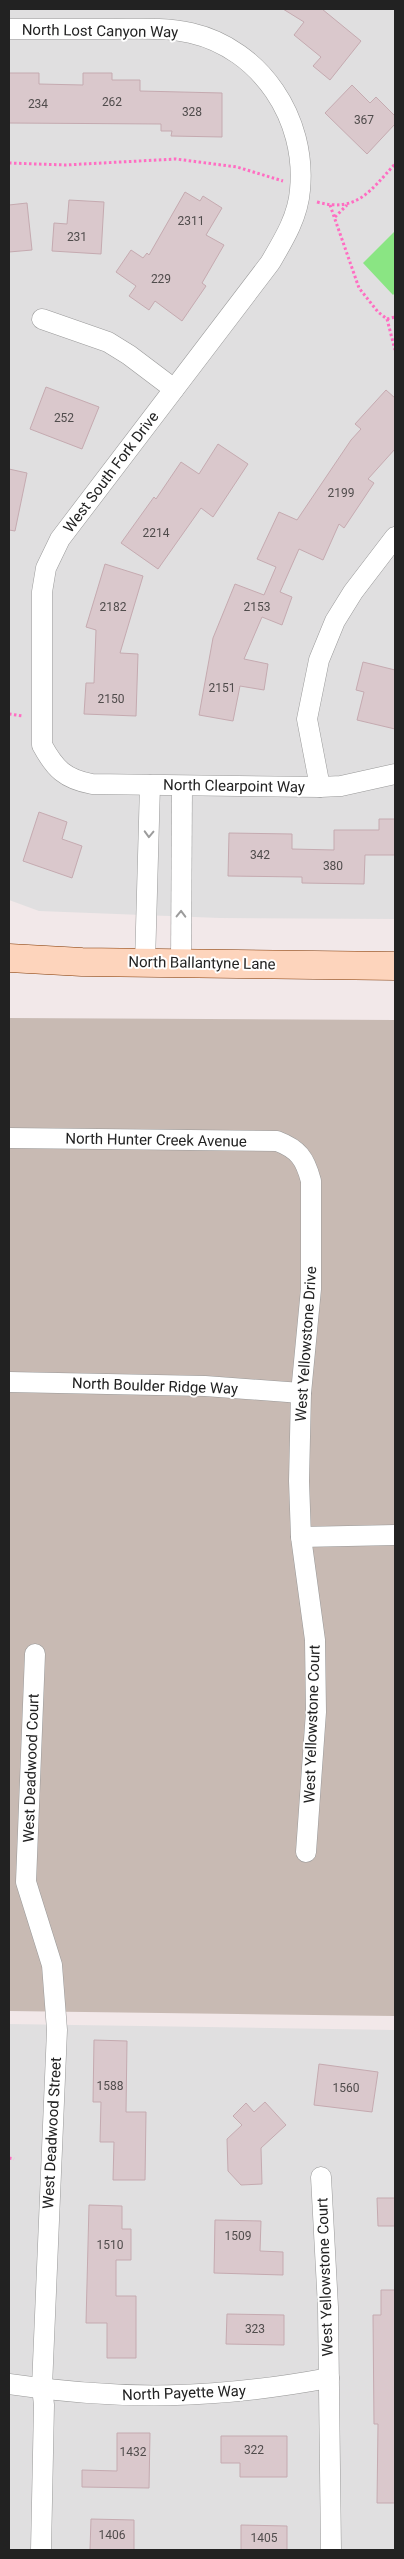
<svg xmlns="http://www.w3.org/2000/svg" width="404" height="2559" font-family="Roboto,sans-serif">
  <rect width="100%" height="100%" fill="#f2e8e9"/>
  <g fill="#e0dfe0">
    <path d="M9,9h386v910l-175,-1 -181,-7 -30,-11z"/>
    <path d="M9,2024l386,6v520h-386z"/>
  </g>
  <path fill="#c8bab3" d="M9,1018l386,2v996l-386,-5z"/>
  <path fill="#8ae583" d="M395,231v62l-2,2 -30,-32z"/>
  <g fill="#dac8cc" stroke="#c5aab0">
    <path d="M283,9h39l39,32 -31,39 -17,-14 8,-9 -27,-22 10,-13z"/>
    <path d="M9,73h30v11l44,1v-12h29v7h28v11l82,2v44l-51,-1 1,-5h-11v-7l-152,-1z"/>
    <path d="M352,85l18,18 6,-6 19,19v8l-28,30 -42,-41z"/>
    <path d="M185,192l15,9 3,-5 19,12 -16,27 18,10 -22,38 4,3 -24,35 -27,-20 -6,9 -20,-14 7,-10 -20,-14 15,-22 12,8 4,-5 2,2z"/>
    <path d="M69,200l35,2 -3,52 -49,-3 2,-28 13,1z"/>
    <path d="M27,203l5,47 -23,2v-47z"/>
    <path d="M46,387l53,20 -17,42 -52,-20z"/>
    <path d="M386,390l9,8v51l-27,30 6,4 -30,45 -5,-4 -16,36 -24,-11 -19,43 12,5 -10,28 -20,-8 -18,42 24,5 -4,26 -24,-4 -7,35 -34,-6 14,-77 22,-54 29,11 12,-28 -19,-8 22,-47 18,8 54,-80 10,-11 -6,-5z"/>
    <path d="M218,444l30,20 -35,53 -12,-9 -43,61 -37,-26 33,-46 2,2 25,-37 18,12z"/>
    <path d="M9,469l18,4 -12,58 -6,-1z"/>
    <path d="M105,564l38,12 -23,77 18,1 -2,62 -52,-2 2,-31h8l2,-53 -10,-3z"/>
    <path d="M363,662l32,8v59l-38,-9 7,-28 -8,-2z"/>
    <path d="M39,812l28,10 -5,17 20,7 -10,32 -49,-17z"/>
    <path d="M379,819h16v36h-30l-1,29 -62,-1v-6l-74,-1 1,-43 63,1v15l42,1v-20h45z"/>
    <path d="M94,2040l33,1 -1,71h20l-1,68h-32l1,-38h-14l1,-40h-8z"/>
    <path d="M319,2064l59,8 -6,40 -58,-7z"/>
    <path d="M265,2102l21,23 -25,23 1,36 -21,1 -13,-14 -1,-32 15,-14 -9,-9 13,-13 8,9z"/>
    <path d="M377,2198h18v28h-17z"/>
    <path d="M89,2205l33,1v23h9v31h-15v36h20v62h-29v-35h-21z"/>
    <path d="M215,2220l46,1 -1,30 23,1v23l-69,-2z"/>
    <path d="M381,2290h14v213h-18l1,-79h-4l-1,-109h8z"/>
    <path d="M227,2314l57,1v30l-58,-1z"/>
    <path d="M117,2433h33l-1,55 -67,-1v-17l35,1z"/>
    <path d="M221,2436h66v41h-47v-14h-19z"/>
    <path d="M91,2519l43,1v30h-44z"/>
    <path d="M241,2525l46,1v24h-46z"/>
  </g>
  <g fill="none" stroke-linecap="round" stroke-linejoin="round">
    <defs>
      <g id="street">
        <path d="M9,29c34,0 68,0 102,0 26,0 54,-2 80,4 70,16 116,86 109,157 -2,27 -17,51 -30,73l-210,276 -14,29 -4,24v153c13,24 23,34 50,39l228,3 21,-1 54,-12"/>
        <path d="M42,319l66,23 21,13 45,34"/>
        <path d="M320,787l-13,-68 12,-59 16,-39 18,-29 42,-55"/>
        <path d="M145,963l5,-178"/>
        <path d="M181,963l1,-177"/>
        <path d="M9,1138l268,3c21,8 28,17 34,40v108l-10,104 -2,88 2,56 14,103 1,72 -10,140"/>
        <path d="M9,1382l196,4 96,7"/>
        <path d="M301,1537l94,-2"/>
        <path d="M35,1654l-9,228 26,83 5,65 -15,357 2,18 -3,145"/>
        <path d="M321,2177l7,130 3,243"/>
        <path d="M9,2384c114,17 207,15 320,-6"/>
      </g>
      <path id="secondary" d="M9,958l73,4 313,4"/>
    </defs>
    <use href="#street" stroke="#999" stroke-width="21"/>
    <use href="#secondary" stroke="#823700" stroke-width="29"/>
    <g stroke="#ff6dc2" stroke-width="3" stroke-dasharray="2.5 2.5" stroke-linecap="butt">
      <path d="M9,163l56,2 111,-6 61,8 46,14"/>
      <path d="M317,202c40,11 53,-11 78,-38"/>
      <path d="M330,205l29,83 19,24 9,7 8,31"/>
      <path d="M335,217l12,-12"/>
      <path d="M387,319l8,-2"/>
      <path d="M9,714l14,2"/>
      <path d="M9,2158l5,1"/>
    </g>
    <use href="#street" stroke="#fff" stroke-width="20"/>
    <use href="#secondary" stroke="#fdd4bc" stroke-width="28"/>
  </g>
  <defs><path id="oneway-chevron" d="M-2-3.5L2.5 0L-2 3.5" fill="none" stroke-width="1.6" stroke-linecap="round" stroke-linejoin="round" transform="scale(1.25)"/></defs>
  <g stroke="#9c9c9c">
    <use href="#oneway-chevron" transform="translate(149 834) rotate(92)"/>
    <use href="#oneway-chevron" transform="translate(181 914) rotate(-89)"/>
  </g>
  <g text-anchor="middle" stroke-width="4" stroke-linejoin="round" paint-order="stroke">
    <g font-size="12" fill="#504c4c">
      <text x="112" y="106">262</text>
      <text x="38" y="108">234</text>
      <text x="192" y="116">328</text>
      <text x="364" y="124">367</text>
      <text x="191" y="225">2311</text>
      <text x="77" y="241">231</text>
      <text x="161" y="283">229</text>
      <text x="64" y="422">252</text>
      <text x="341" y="497">2199</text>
      <text x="156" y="537">2214</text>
      <text x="113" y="611">2182</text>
      <text x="257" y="611">2153</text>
      <text x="222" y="692">2151</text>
      <text x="111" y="703">2150</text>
      <text x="260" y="859">342</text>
      <text x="333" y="870">380</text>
      <text x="110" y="2090">1588</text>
      <text x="346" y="2092">1560</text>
      <text x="238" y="2240">1509</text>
      <text x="110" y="2249">1510</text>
      <text x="255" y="2333">323</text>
      <text x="254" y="2454">322</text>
      <text x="133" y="2456">1432</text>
      <text x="112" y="2539">1406</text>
      <text x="264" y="2542">1405</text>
    </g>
    <g font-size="15" fill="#222" stroke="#fff">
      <text transform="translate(100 31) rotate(1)" y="5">North Lost Canyon Way</text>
      <text transform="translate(111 472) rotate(-53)" y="5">West South Fork Drive</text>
      <text transform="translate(234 786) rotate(1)" y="5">North Clearpoint Way</text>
      <text transform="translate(202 963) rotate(1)" y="5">North Ballantyne Lane</text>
      <text transform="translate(156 1140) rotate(1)" y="5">North Hunter Creek Avenue</text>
      <text transform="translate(306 1344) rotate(-86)" y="5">West Yellowstone Drive</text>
      <text transform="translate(155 1386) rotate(2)" y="5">North Boulder Ridge Way</text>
      <text transform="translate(312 1724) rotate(-88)" y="5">West Yellowstone Court</text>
      <text transform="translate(31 1768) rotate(-88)" y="5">West Deadwood Court</text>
      <text transform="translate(52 2133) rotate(-87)" y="5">West Deadwood Street</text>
      <text transform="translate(325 2277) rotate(-92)" y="5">West Yellowstone Court</text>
      <text transform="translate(184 2393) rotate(-2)" y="5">North Payette Way</text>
    </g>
  </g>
  <rect width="404" height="2559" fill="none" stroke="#222222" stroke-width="20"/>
</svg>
